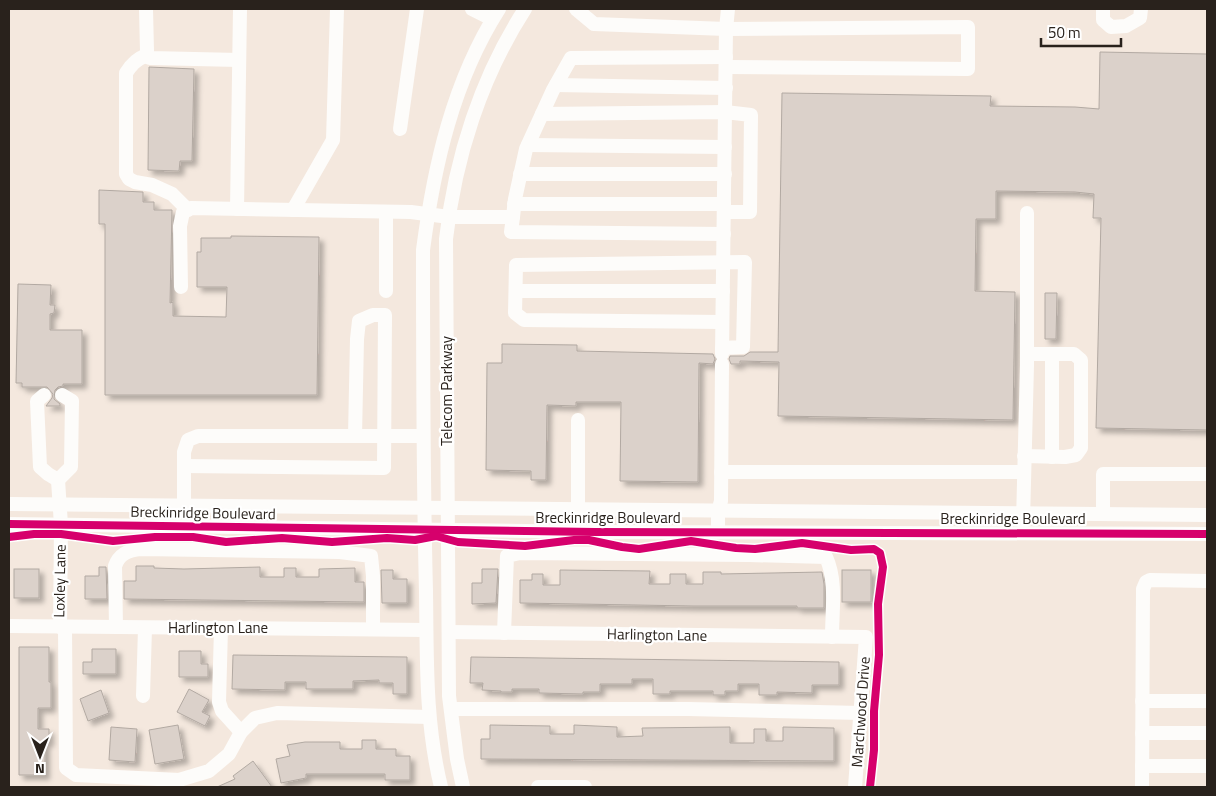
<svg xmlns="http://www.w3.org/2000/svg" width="1216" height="796" font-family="'Titillium Web',sans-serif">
  <defs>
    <filter id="shadow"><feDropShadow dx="4.5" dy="4.5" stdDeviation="2.5" flood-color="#0004"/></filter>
  </defs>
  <rect width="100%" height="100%" fill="#f4e8de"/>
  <g fill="#dbd1ca" stroke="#b2a9a2" filter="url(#shadow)">
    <path d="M1100,52l107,2v376l-111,-2 5,-210h-8l1,-24 -19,-2 -79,-1v28h-20l-1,72 40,1 -2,128 -235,-4 1,-54 -39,-1v3h-9l-2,-5 1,-3h14l6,-4h28l4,-259 209,3 -1,10 85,1 24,2z"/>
    <path d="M149,67l45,2 -2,92h-12l-1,10 -31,-1z"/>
    <path d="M99,190l44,2v10h11v8h18l-2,93 3,-1v14l53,1 1,-30h-30v-35h4v-14h30v-2l88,1 -2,158h-212v-171h-6z"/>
    <path d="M18,284l33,1 -1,20h5l-1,8 -4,1v16h32v54h-19v2l-5,1 -3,3 -1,9 6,5v2h-14l6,-8 1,-4 -6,-7h-25v-4h-6z"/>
    <path d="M1045,293h12l-1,46h-11z"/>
    <path d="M502,344l75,1v6l136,3 2,5 -2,5 -14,-1 -1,119 -78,-1 1,-79h-45v4l-29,-1 -1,75h-15v-9l-45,-1 1,-107h15z"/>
    <path d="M136,566h18v2l30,1 76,-2v10h24v-9h12v9h23v-8l36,-1v14h9v20l-240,-3v-18h12z"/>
    <path d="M99,567h7l1,32h-22v-23h14z"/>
    <rect x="14" y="569" width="25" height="29"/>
    <path d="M482,569h16l-2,34 -24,1v-21h10z"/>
    <path d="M381,570h12v9h14v24h-25z"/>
    <path d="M560,570l90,1 -1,13h21v-10h16v10h17v-12h18v2l101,-2 2,12v24h-27v-2h-104l-173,-3v-23h12v-6h11v11h17z"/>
    <rect x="842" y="570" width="29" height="32"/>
    <path d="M19,647h30v35h2v26h-13v21h11v13h-4v33h-26z"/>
    <path d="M92,649h24v25h-33v-12h9z"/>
    <path d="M179,651h22v13h7v13h-29z"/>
    <path d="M233,655l174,2v37h-14v-11h-14v-3l-26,1v8h-47v-7h-21v8l-53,-1z"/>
    <path d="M471,657l368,5v23h-27v8l-35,-1v3h-18v-11h-21v7h-13v4h-12v-4h-43v3h-17v-15h-21v5h-32v8h-17v2l-44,-1v-4h-27v3h-11v-1l-19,-1 1,-7h-13z"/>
    <path d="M189,689l20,11 -7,12 8,4 -5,10 -28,-14z"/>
    <path d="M101,690l8,23 -21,8 -8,-22z"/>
    <path d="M178,725l6,34 -29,5 -6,-34z"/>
    <path d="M490,725l60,1v8h24v-9l43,2v10l26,-1 -1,-8 88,-1v16h24v-14h12v12h17v-14l51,1v33l-353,-2v-20h9z"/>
    <path d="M111,727l26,2 -2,33 -26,-2z"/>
    <path d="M362,740h14v9h20v7h14v24h-25v-6h-79v4l-25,5 -5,-24 14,-3 -3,-11 18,-3h35v7h22z"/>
    <path d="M253,761l19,26h-55l18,-8 -2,-3z"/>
  </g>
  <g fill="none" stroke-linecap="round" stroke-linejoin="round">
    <g stroke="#fdfcfa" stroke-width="14">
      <path d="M146,9l1,42 -2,5c-9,3 -14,9 -19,17v101l3,5 6,3 17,3 20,9 16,16"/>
      <path d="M472,9l20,10"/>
      <path d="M576,9l18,15 132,5 -4,325"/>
      <path d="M1103,9v11l8,7 15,-1 14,-8 1,-9"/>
      <path d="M145,56l5,2 89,2"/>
      <path d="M726,67l242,2v-42l-242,2 2,-20"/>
      <path d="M556,85l170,3"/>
      <path d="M542,114l183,-2 26,3 -1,97h-26"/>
      <path d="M400,129l17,-120"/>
      <path d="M528,145l197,2"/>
      <path d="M520,174h205"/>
      <path d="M514,204h210"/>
      <path d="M237,209l3,-200"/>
      <path d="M293,210l40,-70 4,-131"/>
      <path d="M513,217l-2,15 213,2"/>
      <path d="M181,287l-1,-61 3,-14 8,-4 220,4 38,5h64l2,-18 11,-50 27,-59 18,-32 155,-1"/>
      <path d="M386,291v-79"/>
      <path d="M516,291h207"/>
      <path d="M722,348l21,-1 2,-85 -229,3 -1,48 9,7 198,2"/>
      <path d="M1052,354v103"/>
      <path d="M44,395l-7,6 3,66 8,7 10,6 13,-13 1,-66 -10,-6"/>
      <path d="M1024,456l41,1 11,-2 5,-7v-88l-7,-6h-47"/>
      <path d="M184,466l200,2 1,-153h-12l-14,6 -2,18 -2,97"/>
      <path d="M721,472h303"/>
      <path d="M58,480l3,45 -1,102"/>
      <path d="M9,504l1198,11"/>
      <path d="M184,506v-54l4,-12 10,-4h225"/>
      <path d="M578,510v-90"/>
      <path d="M1103,514v-40h104"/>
      <path d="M1023,522l4,-157v-152"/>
      <path d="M9,524l587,8 611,2"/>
      <path d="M718,532v-21l3,-10 1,-137"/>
      <path d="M9,626l417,4"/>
      <path d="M65,627l1,141 10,7 103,5 30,-9 20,-17 12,-22 14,-14 22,-5 152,4"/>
      <path d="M116,627l-1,-61c4,-12 13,-16 26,-17l199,3 31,4 2,20v53"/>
      <path d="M221,628l-2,74 3,9 19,21"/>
      <path d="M449,632l417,5 -11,150"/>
      <path d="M504,633l3,-77 13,-3 229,2 77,2c11,24 6,54 6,80"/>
      <path d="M143,696l2,-68"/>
      <path d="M1142,701h65"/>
      <path d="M451,709h237l173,4"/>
      <path d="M1142,733h65"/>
      <path d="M1142,766h65"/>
      <path d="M441,787c-16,-66 -14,-128 -15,-196 -3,-114 -3,-227 -3,-341 11,-84 30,-169 76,-241"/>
      <path d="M463,787l-6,-28 -8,-63 -3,-457c9,-81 35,-162 79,-230"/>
      <path d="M538,787h47"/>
      <path d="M1142,787l1,-198 3,-7 4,-2 57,1"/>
    </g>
    <defs>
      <g id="cycleway">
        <path d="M9,524l587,8 611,2"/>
        <path d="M9,537l25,-3h27l52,7 42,-4h38l33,5 56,-4 50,4 55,-4 28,2 21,-4 22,6 67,4 49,-6h15l33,7 17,2 52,-8 45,7 19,1 47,-6 49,7 23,-1 6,4 3,14 -5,37 1,51 -5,56v39l-4,37"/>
      </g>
    </defs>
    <use href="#cycleway" stroke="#fff" stroke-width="11"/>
    <use href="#cycleway" stroke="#d6006c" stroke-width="8"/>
  </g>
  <g text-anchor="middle" stroke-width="4.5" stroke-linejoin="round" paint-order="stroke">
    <g font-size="15" fill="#29221c" stroke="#fff">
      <text transform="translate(447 391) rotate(-90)" y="5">Telecom Parkway</text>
      <text transform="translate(203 513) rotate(1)" y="5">Breckinridge Boulevard</text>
      <text x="608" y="523">Breckinridge Boulevard</text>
      <text x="1013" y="524">Breckinridge Boulevard</text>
      <text transform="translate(60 581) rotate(-89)" y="5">Loxley Lane</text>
      <text x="218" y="633">Harlington Lane</text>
      <text transform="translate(657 635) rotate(1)" y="5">Harlington Lane</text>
      <text transform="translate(861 712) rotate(-86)" y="5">Marchwood Drive</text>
    </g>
  </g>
  <rect width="1216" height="796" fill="none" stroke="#29221c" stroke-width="20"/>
  <g transform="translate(40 756) rotate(180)" stroke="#ffffff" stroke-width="4" paint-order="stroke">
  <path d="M0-4L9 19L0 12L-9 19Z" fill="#29221c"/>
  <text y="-8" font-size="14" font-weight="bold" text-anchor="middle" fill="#29221c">N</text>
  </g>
  <path d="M1041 38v8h80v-8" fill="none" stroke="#29221c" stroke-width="2.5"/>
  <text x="1048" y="38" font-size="15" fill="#29221c" stroke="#ffffff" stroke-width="4" paint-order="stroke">50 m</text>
</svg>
